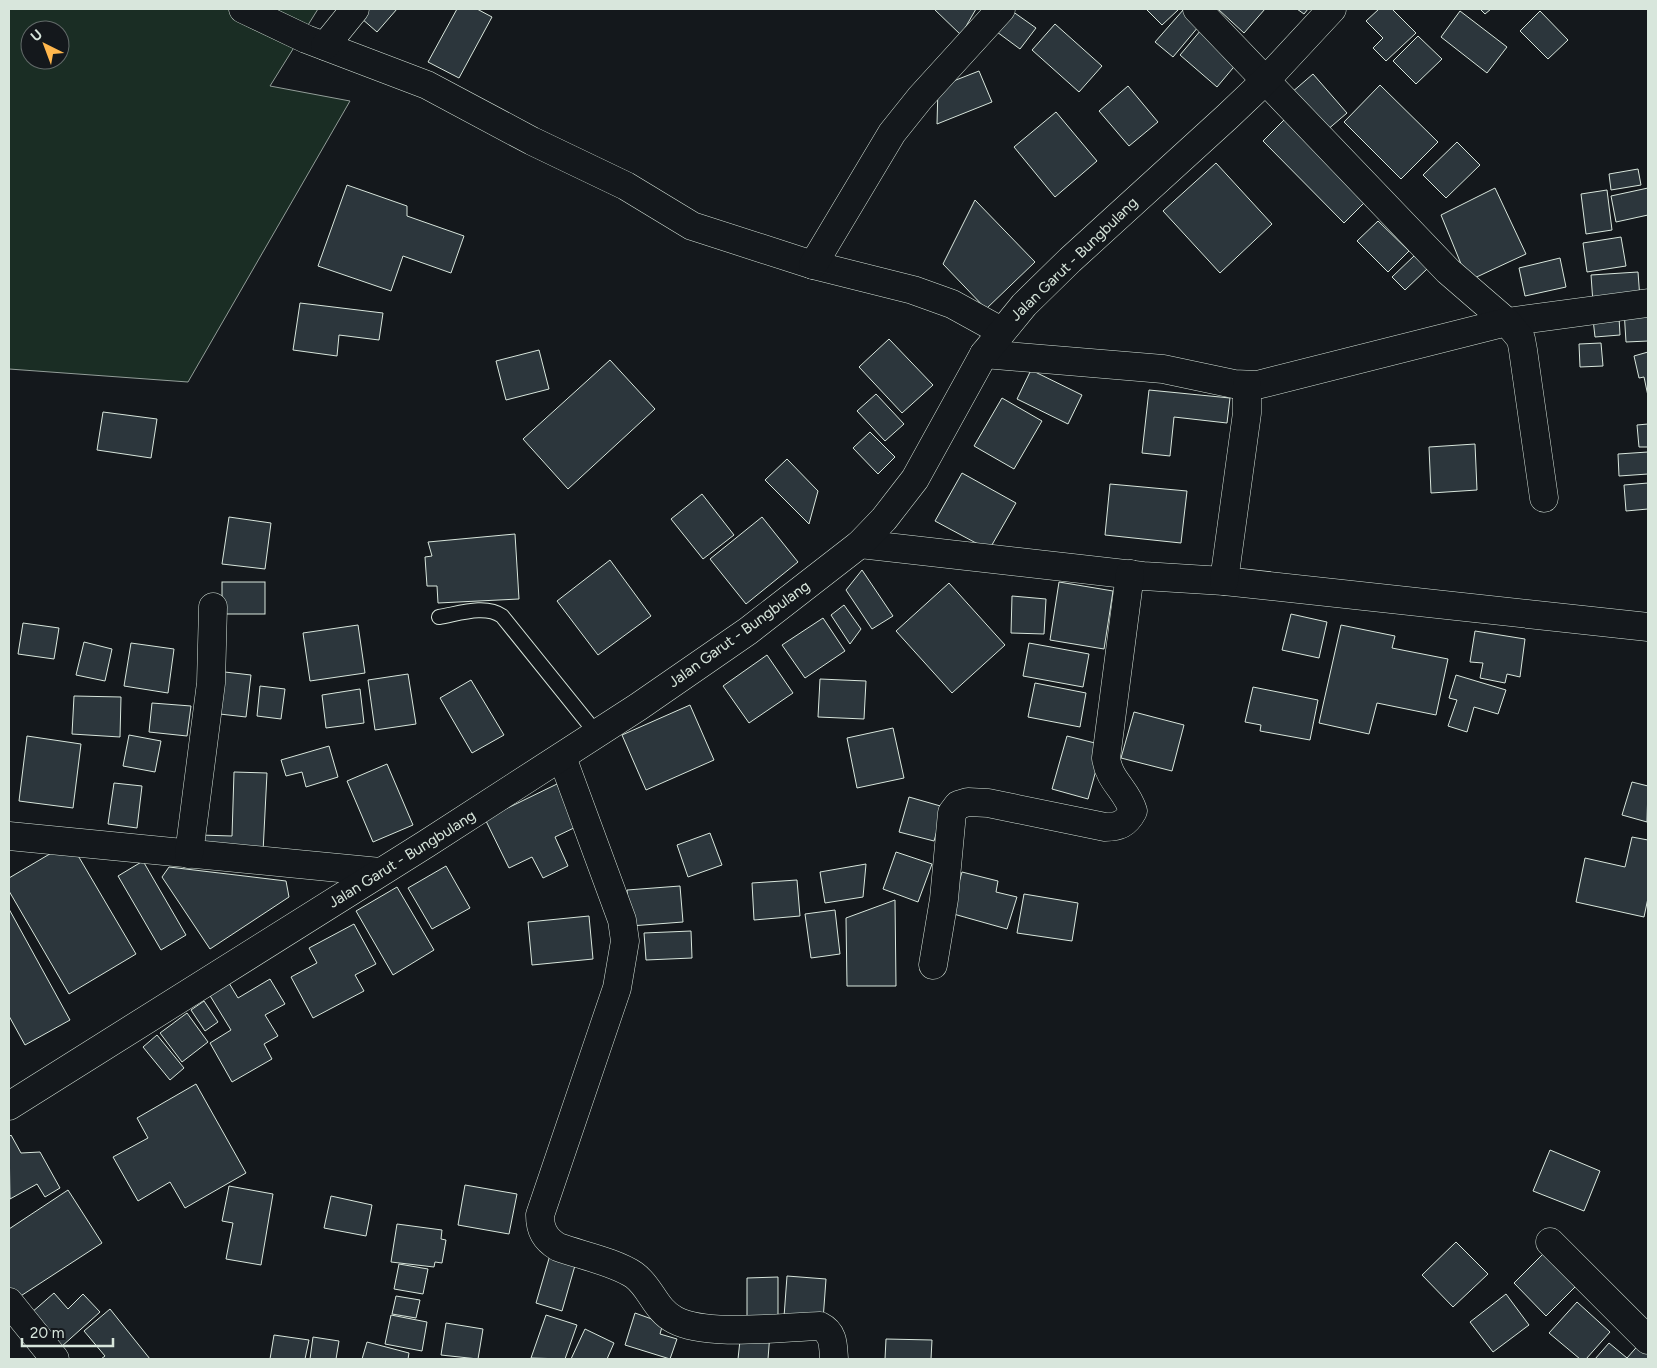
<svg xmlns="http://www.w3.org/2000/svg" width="1657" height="1368" font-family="Figtree,sans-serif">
  <rect width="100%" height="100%" fill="#14181c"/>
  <path fill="#1a2d24" stroke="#939e99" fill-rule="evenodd" d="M9,9h309l-48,77 80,15 -162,281 -179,-13zM30,30h30v30h-30z"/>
  <g fill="#2c363c" stroke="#d8e6dc">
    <path d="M355,9h42l-20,23 -24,-21z"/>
    <path d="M457,9h20l15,8 -33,61 -31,-16z"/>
    <path d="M934,9h42l-15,26z"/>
    <path d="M1146,9h32v1l-16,15z"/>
    <path d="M1184,9l20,11 -31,37 -18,-15z"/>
    <path d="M1218,9h47l-21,24z"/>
    <path d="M1297,9h11l-4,5z"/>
    <path d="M1379,9h13l24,24 -30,28 -13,-13 10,-10 -17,-17z"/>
    <path d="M1480,9h11l-6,5z"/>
    <path d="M1012,11l24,17 -16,21 -23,-17z"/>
    <path d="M1460,11l47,36 -20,26 -46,-36z"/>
    <path d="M1540,11l28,29 -20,19 -28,-28z"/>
    <path d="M1055,24l47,42 -23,26 -47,-42z"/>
    <path d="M1201,30l37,32 -21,25 -37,-32z"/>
    <path d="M1418,36l24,23 -26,25 -23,-23z"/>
    <path d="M979,71l13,31 -55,22 1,-37z"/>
    <path d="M1313,74l34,39 -21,18 -35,-38z"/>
    <path d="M1380,85l58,57 -37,37 -57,-57z"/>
    <path d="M1128,86l30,36 -29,24 -30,-35z"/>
    <path d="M1056,112l41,49 -42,36 -41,-50z"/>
    <path d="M1290,114l81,82 -27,27 -81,-82z"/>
    <path d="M1457,142l23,23 -34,33 -23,-23z"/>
    <path d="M1216,163l56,61 -52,49 -57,-62z"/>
    <path d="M1638,169l3,16 -30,5 -2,-16z"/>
    <path d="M347,185l60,21v10l57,20 -13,37 -48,-17 -12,35 -73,-25z"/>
    <path d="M1495,188l31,66 -58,27 -27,-66z"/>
    <path d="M1648,188v27l-32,7 -5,-26z"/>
    <path d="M1607,190l5,40 -26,4 -5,-40z"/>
    <path d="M975,200l60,62 -49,47 -43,-45z"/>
    <path d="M1378,221l31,30 -21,21 -31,-31z"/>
    <path d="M1621,237l5,29 -39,6 -4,-29z"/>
    <path d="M1414,256l13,13 -22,21 -13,-13z"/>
    <path d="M1560,258l6,29 -41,9 -6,-28z"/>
    <path d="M1638,272l2,27 -47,4 -2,-28z"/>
    <path d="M300,303l83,10 -4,27 -40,-5 -2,21 -44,-6z"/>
    <path d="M1648,308v33l-22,1 -2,-32z"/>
    <path d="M1619,317l1,18 -25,2 -2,-18z"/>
    <path d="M889,339l44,46 -31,28 -43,-46z"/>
    <path d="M1601,343l2,23 -23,1 -1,-23z"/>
    <path d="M539,350l10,39 -43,11 -10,-39z"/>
    <path d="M1648,352v44l-4,-19 -5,1 -5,-22z"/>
    <path d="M610,360l45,49 -87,80 -45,-50z"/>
    <path d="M1031,370l51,25 -14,29 -51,-25z"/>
    <path d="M1149,390l81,8 -3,25 -53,-6 -4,39 -28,-3z"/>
    <path d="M876,394l28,30 -19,17 -28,-30z"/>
    <path d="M1002,398l40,23 -28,48 -40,-23z"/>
    <path d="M103,412l54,7 -6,39 -54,-8z"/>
    <path d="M1648,424v23h-9l-2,-22z"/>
    <path d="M870,432l25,25 -17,17 -25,-26z"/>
    <path d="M1475,444l2,46 -46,3 -2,-46z"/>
    <path d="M1648,452v22l-29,2 -1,-22z"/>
    <path d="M787,459l31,32 -9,33 -44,-44z"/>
    <path d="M962,473l54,30 -27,47 -54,-29z"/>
    <path d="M1648,483v26l-22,2 -2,-26z"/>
    <path d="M1110,484l77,7 -6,52 -76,-8z"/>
    <path d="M702,494l32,41 -31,24 -32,-40z"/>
    <path d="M229,517l42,6 -6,46 -43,-5z"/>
    <path d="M762,517l36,45 -52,42 -36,-45z"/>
    <path d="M515,534l4,65 -81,4 -1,-17h-10l-2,-29 7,-1 -4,-14z"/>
    <path d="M610,560l41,56 -53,39 -41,-54z"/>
    <path d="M862,570l31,46 -21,13 -26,-39z"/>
    <rect x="222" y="582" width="43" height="32"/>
    <path d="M1059,582l54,9 -9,58 -54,-9z"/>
    <path d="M949,583l56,62 -53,48 -56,-62z"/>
    <path d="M1012,596l34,3 -2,35 -33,-1z"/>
    <path d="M844,605l17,24 -11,15 -19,-29z"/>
    <path d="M1291,614l36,8 -8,36 -37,-8z"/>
    <path d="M823,618l22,33 -40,27 -23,-33z"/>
    <path d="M23,623l36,5 -5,31 -36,-5z"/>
    <path d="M358,625l7,48 -55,8 -7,-48z"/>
    <path d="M1341,625l54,11 -3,12 56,11 -12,56 -59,-12 -8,31 -50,-11z"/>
    <path d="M1475,631l50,8 -5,38 -13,-3 -2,9 -25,-5 3,-15 -13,-1z"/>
    <path d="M84,642l28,7 -7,32 -29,-6z"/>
    <path d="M131,643l43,6 -6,44 -44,-7z"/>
    <path d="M1029,643l60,11 -6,33 -60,-11z"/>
    <path d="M767,655l26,38 -44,30 -26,-37z"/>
    <path d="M216,671l35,4 -5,42 -35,-4z"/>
    <path d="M408,674l8,50 -41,6 -7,-50z"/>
    <path d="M1456,675l50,15 -8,24 -24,-7 -7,25 -19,-6 9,-26 -8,-2z"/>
    <path d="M820,679l46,2 -2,38 -46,-2z"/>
    <path d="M471,680l33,55 -32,18 -32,-55z"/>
    <path d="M1035,683l51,10 -6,34 -52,-10z"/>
    <path d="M260,686l25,3 -4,30 -24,-3z"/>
    <path d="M1253,687l65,13 -8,40 -50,-9 1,-6 -16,-3z"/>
    <path d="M360,689l4,34 -38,5 -4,-33z"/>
    <path d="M74,696l47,1 -1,40 -48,-3z"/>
    <path d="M152,703l39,3 -4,30 -38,-4z"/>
    <path d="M690,705l24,55 -68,30 -24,-55z"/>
    <path d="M1134,712l50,13 -12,46 -51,-13z"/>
    <path d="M893,728l11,50 -47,10 -10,-50z"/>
    <path d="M129,735l32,6 -6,31 -32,-6z"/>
    <path d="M27,736l54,8 -8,64 -54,-7z"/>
    <path d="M1067,736l36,9 -15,54 -36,-10z"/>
    <path d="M329,746l9,31 -32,10 -4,-15 -16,4 -5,-16z"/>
    <path d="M387,764l26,61 -40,17 -26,-61z"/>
    <path d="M234,772l33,1 -4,79 -64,-2 1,-15 32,1z"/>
    <path d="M1632,782l16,4 -1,36 -25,-7z"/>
    <path d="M114,783l28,3 -5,42 -29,-4z"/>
    <path d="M557,784l21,42 -23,11 13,29 -25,12 -11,-21 -23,11 -24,-49z"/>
    <path d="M909,797l35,10 -10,34 -35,-9z"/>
    <path d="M710,833l12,32 -34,12 -11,-32z"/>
    <path d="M1632,837l16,3v58l-4,19 -68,-15 9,-44 40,9z"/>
    <path d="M70,842l66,112 -67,40 -60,-103v-13z"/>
    <path d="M896,852l36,12 -14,38 -35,-13z"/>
    <path d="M143,861l43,74 -25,15 -43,-74z"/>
    <path d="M866,864l-3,33 -38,6 -5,-31z"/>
    <path d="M446,866l24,42 -38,21 -24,-41z"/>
    <path d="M169,867l117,14 3,16 -79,52 -48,-72z"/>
    <path d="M962,872l36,9 -2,11 21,5 -10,32 -57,-16z"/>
    <path d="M797,880l3,36 -46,4 -2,-37z"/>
    <path d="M680,886l3,36 -53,4 -3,-36z"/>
    <path d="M397,887l37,63 -41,25 -37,-64z"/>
    <path d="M1024,894l54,9 -6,38 -55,-8z"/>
    <path d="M895,900l1,86h-49l-1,-68z"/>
    <path d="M9,909l61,111 -45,25 -16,-29z"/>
    <path d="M835,910l5,44 -29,4 -6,-44z"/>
    <path d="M589,916l4,43 -61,6 -4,-43z"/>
    <path d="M354,924l22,40 -21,11 9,16 -51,27 -22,-41 26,-14 -8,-15z"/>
    <path d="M691,931l1,27 -46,2 -2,-27z"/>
    <path d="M270,979l15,25 -20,11 13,21 -14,8 8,15 -40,23 -22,-39 21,-13 -22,-36 20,-11 9,15z"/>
    <path d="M204,1001l14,21 -13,9 -14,-21z"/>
    <path d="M187,1013l21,29 -26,20 -22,-29z"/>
    <path d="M157,1035l27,33 -14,12 -27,-33z"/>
    <path d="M196,1084l50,89 -61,35 -15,-26 -32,19 -25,-44 35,-19 -11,-20z"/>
    <path d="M11,1135l10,18 19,-1 20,36 -15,9 -8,-13 -27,15 -1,-62z"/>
    <path d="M1550,1150l50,21 -16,40 -51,-20z"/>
    <path d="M465,1185l52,9 -8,40 -51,-9z"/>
    <path d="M229,1186l44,8 -12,71 -35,-6 7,-36 -11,-2z"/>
    <path d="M68,1190l34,53 -89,58 -4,-6v-66z"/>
    <path d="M331,1196l41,9 -6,31 -42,-8z"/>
    <path d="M397,1224l45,6 -1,9 5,1 -4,23 -7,-1 -1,5 -43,-5z"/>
    <path d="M1456,1242l32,32 -35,33 -31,-32z"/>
    <path d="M1549,1248l32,33 -35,35 -32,-33z"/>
    <path d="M550,1255l26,7 -14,49 -26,-8z"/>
    <path d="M399,1264l29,5 -5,25 -29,-5z"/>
    <path d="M787,1276l39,3 -3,41 -39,-3z"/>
    <path d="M778,1277v40h-31v-39z"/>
    <path d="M54,1293l14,16 15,-15 17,18 -39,35 -30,-34z"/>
    <path d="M1506,1294l23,31 -36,27 -23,-30z"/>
    <path d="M396,1296l24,4 -4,18 -24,-4z"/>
    <path d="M1577,1302l33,30 -24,27h-6l-31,-26z"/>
    <path d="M110,1309l40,50h-49l4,-3 -21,-25z"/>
    <path d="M635,1313l28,10 -3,11 17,5 -7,20 -45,-14z"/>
    <path d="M391,1315l36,7 -5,29 -37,-7z"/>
    <path d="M546,1315l31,10 -12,34 -34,-1z"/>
    <path d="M446,1323l37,6 -5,30 -37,-4z"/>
    <path d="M585,1329l29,14 -7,16h-36z"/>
    <path d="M741,1331l29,2 -2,26h-30z"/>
    <path d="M274,1335l35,5 -4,19h-35z"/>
    <path d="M313,1337l26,4 -3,18h-26z"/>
    <path d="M886,1339l46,1 -1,19h-46z"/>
    <path d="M367,1342l42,11 -1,6h-46z"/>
    <path d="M1641,1342l7,6v11h-53l14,-16 18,15z"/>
  </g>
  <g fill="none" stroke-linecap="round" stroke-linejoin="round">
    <defs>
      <path id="service" d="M439,617c19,-3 46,-13 63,-1l95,118"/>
      <g id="minor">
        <path d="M243,9l63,30 121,46 105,56 94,45 66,40 121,39 100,25 39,14 49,27"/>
        <path d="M1197,9l251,262 59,51 141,-19"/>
        <path d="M325,46l30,-37"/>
        <path d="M813,265l79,-132 28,-35 81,-89"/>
        <path d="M984,354l179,15 71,15 23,1 250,-63 14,17 2,11 21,148"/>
        <path d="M860,544l283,32 81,5 424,46"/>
        <path d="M1224,581l23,-168v-27"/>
        <path d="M562,757l60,163 3,21 -8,47 -77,227c0,15 5,24 18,32 22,8 57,15 76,28 17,12 21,35 41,45 32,17 107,7 145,6 14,7 13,19 14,33"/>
        <path d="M9,836l371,36"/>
        <path d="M189,854l22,-171 2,-76"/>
        <path d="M933,965l11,-66 8,-86 6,-8 10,-3 20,1 117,24c14,0 21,-3 28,-16 -6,-21 -24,-30 -27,-53l24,-184"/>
        <path d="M1550,1242l98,98"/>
        <path d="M9,1302l46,57"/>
      </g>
      <path id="primary" d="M9,1106l417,-262 212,-137 110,-76 112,-87 24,-25 31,-40 69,-125 40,-49 46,-45 157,-143 39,-37 66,-71"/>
    </defs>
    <use href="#service" stroke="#d8e6dc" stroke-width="16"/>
    <use href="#minor" stroke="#d8e6dc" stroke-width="29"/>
    <use href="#primary" stroke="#d8e6dc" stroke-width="29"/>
    <use href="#service" stroke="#14181c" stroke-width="14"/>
    <use href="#minor" stroke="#14181c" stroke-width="28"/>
    <use href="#primary" stroke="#14181c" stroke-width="28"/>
  </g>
  <g text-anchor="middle" stroke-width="4" stroke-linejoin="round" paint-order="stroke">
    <g font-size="15" fill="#d8e6dc" stroke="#14181c">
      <text transform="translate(1074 259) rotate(-44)" y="5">Jalan Garut - Bungbulang</text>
      <text transform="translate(739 634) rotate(-36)" y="5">Jalan Garut - Bungbulang</text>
      <text transform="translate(402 859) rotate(-32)" y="5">Jalan Garut - Bungbulang</text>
    </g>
  </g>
  <rect width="1657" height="1368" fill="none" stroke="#d8e6dc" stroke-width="20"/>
  <g transform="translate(45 45) rotate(318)"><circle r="24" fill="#14181c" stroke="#626a69"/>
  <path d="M0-4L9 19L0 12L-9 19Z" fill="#ffb74d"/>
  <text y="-8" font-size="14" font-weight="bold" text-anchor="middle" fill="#d8e6dc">U</text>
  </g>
  <path d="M22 1338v8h91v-8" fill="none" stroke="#d8e6dc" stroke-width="2.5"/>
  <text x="30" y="1338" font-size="15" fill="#d8e6dc" stroke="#14181c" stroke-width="4" paint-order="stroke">20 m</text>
</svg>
